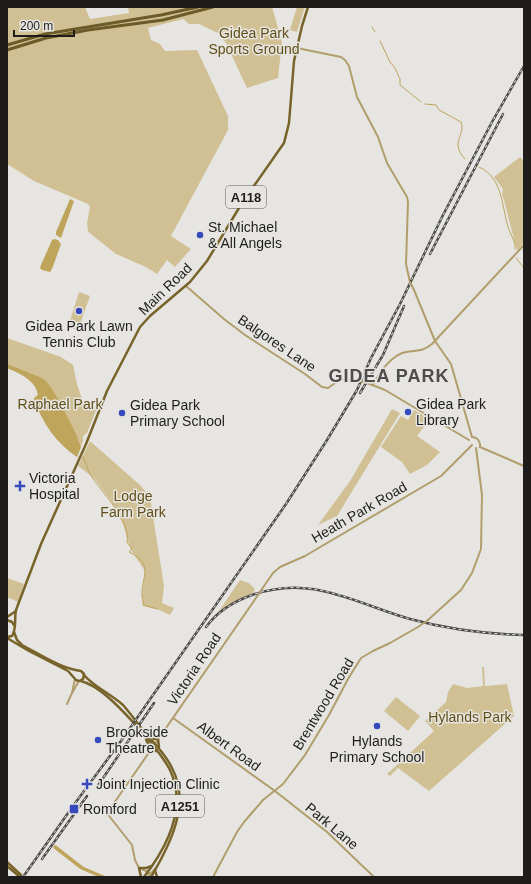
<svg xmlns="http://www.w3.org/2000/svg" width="531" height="884" font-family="Arial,sans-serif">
  <rect width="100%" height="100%" fill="#e6e5e1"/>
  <g fill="#d0c094">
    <path d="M7,7h78l5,12 39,-6 -1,-6h144l10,35 -4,36 -31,10 -21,-45 -8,-10 -19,-9h-10l-6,-5 -35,9 3,12 9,4 5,7 32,-1 31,66v14l-57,106 20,13 -16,18 -8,-7 -10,14 -11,-7 -30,-13 -24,-19 -4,-4 -1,-8 3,-16 -2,-3 -54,-23 -27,-17z"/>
    <path d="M297,7h8l-8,25 -7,-2z"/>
    <path d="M520,157l4,4v81l-7,9 -13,-51 -2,-5 1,-6 -9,-12z"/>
    <path d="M79,292l11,4 -12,34 -10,-3z"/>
    <path d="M7,338l54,19 12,8 4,19 6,18 14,6 -10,25 -4,3v5l-6,16c-21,-14 -32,-33 -43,-56v-3l4,-3c-2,-15 -19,-22 -31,-27z"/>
    <path d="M392,409l8,4 -63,103 -19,9 32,-44z"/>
    <path d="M414,410l16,9 -13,17 23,16 -13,13 -17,9 -8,-12 -21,-15 20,-31 7,4z"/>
    <path d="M90,441l51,45 9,11 14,89 -2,17 12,5 -4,7 -13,-6 -14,-3v-8l-1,-1 3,-26 -14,-21 -8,-26 -12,-23 -17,-23 -16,-12z"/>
    <path d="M7,578l17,6 -6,18 -11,-5z"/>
    <path d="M240,580l9,3 6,6 -2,4 -25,12 -11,9z"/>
    <path d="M482,667h2l1,19 22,-2 7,32 -85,75 -31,-23 -8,8 -3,-2 47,-43 -9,-10 21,-19 2,-10 5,-8 14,4 16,-2z"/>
    <path d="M396,697l24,19 -12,15 -24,-20z"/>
  </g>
  <g fill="#bfa45c">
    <path d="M70,199l4,2 -13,37 -5,-3v-3z"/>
    <path d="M54,239l4,1 3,4 -9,25 -2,3 -8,-2 -2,-2 1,-3 11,-25z"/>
    <path d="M7,364l35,14 4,3 6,8 11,19 14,28 1,4 3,7 -4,10c-21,-14 -33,-33 -43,-56v-3l4,-3c-2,-15 -19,-22 -31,-27z"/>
  </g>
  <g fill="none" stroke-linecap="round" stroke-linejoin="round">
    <g stroke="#bfa45c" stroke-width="1">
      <path d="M372,27l3,5"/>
      <path d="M380,41l10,21 5,6 5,11v6l21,17"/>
      <path d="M425,104l11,1 3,5 22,12c5,14 -12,20 4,37"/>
      <path d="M479,167c26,11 22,44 31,65 2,6 6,10 5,17"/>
      <path d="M516,258l8,10"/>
      <path d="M83,457c3,5 4,12 7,17 11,18 41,46 37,68l5,7 -3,3c26,12 12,25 13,44 1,4 1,6 1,9l14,4"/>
    </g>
    <path stroke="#bfa45c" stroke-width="3.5" d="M55,847l27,21 21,9"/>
    <g stroke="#b19e6c" stroke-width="2">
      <path d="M297,48l44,9 4,3 4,6 8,31 21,40 9,26 20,34 1,5 -2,62 4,18"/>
      <path d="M186,286l38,33 21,16 60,39 17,13 6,1 13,-9 17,2"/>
      <path d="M414,290l21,51 16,23 21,73"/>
      <path d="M367,383l18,7 84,50"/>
      <path d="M373,385c6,-12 18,-30 33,-33 12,-2 16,0 26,-8l92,-99"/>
      <path d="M472,437c5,0 7,3 8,7v3"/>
      <path d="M480,447l44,19"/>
      <path d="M262,589l11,-16 7,-6 25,-11 136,-80 31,-31"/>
      <path d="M428,620l33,-30 11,-17 9,-24 1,-54 -6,-47"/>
      <path d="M72,693l7,-12"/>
      <path d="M67,704l5,-11 3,-14"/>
      <path d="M173,718l102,73 52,41 47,45"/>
      <path d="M147,873h4l5,-5"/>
      <path d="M151,877l-5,-6 -7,-3 -4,-8 -3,-15 -26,-33 6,-6 146,-211"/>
      <path d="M213,877l24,-45 7,-10 19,-22 20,-16 22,-29 24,-40 19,-36 13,-21 12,-7 17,-8 28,-16"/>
    </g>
    <g stroke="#78642a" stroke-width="2.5">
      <path d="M7,617l9,-6"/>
      <path d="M7,620l5,2 2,3"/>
      <path d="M7,637l5,-1c5,-7 2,-17 4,-26l25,-66 45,-100 21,-53 33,-64 10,-11 40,-34 17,-21 35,-58 42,-60 5,-20 5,-62 8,-35 6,-19"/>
      <path d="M7,638l22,13 39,20 8,9 3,1 4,-2 1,-5 -3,-3c-21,-3 -40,-16 -59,-26l-5,-5 -3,-8"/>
      <path d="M84,675c10,12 27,19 39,30 8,9 15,19 23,29 9,10 20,21 26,34 19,36 -2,77 -21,109"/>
      <path d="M81,681c19,5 39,27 52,41 12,14 29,32 37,48 18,38 -3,77 -26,107"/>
      <path d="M150,737l4,2h4l1,8"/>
      <path d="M146,739l3,8v4l4,-1 3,1"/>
      <path d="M7,862l14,13"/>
      <path d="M7,866l13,11"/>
      <path d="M155,870l2,7"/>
      <path d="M141,877l-2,-9h7l6,-2"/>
    </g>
    <g stroke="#6c5a28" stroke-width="3">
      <path d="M7,45l38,-11 116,-19 37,-8"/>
      <path d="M7,50l39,-12 42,-8 75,-10 50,-13"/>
    </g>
    <defs>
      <g id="rail">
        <path d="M430,254l73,-140"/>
        <path d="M360,393l23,-38 21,-49"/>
        <path d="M206,627c11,-15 29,-26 46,-32 60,-21 102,8 158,24 37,10 76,15 114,16"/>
        <path d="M97,787l57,-84"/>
        <path d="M42,859l45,-63"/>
        <path d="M23,877l50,-71 48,-65 165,-237 41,-64 30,-50 14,-32 29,-54 43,-89 49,-93 32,-56"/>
      </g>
    </defs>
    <use href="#rail" stroke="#4b4a48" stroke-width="2.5"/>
    <use href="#rail" stroke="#e6e5e1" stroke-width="1" stroke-dasharray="3" stroke-linecap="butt"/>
    <g stroke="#b19e6c" stroke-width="2">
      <path d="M410,282l4,8"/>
      <path d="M358,381l9,2"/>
      <path d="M258,595l4,-6"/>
      <path d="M418,627l10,-7"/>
    </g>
  </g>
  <g fill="#354abc" stroke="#e6e5e1" stroke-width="1.5">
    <circle cx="200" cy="235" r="4"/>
    <circle cx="79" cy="311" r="4"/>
    <circle cx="408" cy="412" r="4"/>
    <circle cx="122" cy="413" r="4"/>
    <path d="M18 480h4v4h4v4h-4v4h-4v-4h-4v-4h4z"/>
    <circle cx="377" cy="726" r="4"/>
    <circle cx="98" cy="740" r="4"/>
    <path d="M85 778h4v4h4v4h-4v4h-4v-4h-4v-4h4z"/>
    <rect x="69" y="804" width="10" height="10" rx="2"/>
  </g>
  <g text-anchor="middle" stroke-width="3" stroke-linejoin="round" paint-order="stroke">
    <g fill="#e6e5e1" stroke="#5a5957" stroke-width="1">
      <rect x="226" y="186" width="40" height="22" rx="3"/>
      <rect x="156" y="795" width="48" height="22" rx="3"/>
    </g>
    <g font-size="13" font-weight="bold" fill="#1e1d1c">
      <text x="246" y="202">A118</text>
      <text x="180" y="811">A1251</text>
    </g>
    <g font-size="14" fill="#614f17" stroke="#e6e5e1">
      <text x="254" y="38">Gidea Park<tspan x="254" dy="16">Sports Ground</tspan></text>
      <text x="60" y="409">Raphael Park</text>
      <text x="133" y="501">Lodge<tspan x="133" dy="16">Farm Park</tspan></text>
      <text x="470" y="722">Hylands Park</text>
    </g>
    <g font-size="14" fill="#1e1d1c" stroke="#e6e5e1" text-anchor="start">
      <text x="208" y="232">St. Michael<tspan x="208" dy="16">&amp; All Angels</tspan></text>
      <text x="79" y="331" text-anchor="middle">Gidea Park Lawn<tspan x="79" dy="16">Tennis Club</tspan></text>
      <text x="416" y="409">Gidea Park<tspan x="416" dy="16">Library</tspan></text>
      <text x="130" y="410">Gidea Park<tspan x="130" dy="16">Primary School</tspan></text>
      <text x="29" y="483">Victoria<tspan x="29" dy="16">Hospital</tspan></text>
      <text x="106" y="737">Brookside<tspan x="106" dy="16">Theatre</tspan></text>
      <text x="377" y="746" text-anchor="middle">Hylands<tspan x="377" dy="16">Primary School</tspan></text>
      <text x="96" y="789">Joint Injection Clinic</text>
      <text x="83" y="814">Romford</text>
    </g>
    <g font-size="14" fill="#1e1d1c" stroke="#e6e5e1">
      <text transform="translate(165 289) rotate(-44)" y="5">Main Road</text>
      <text transform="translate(277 343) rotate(34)" y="5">Balgores Lane</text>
      <text transform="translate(359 512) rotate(-30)" y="5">Heath Park Road</text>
      <text transform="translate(194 669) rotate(-56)" y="5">Victoria Road</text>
      <text transform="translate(323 704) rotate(-59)" y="5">Brentwood Road</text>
      <text transform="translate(229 746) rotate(36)" y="5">Albert Road</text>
      <text transform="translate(332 826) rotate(40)" y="5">Park Lane</text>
    </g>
    <g font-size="18" font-weight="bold" letter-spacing="1" fill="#4e4d4b" stroke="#e6e5e1">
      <text x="389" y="382">GIDEA PARK</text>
    </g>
  </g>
  <rect width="531" height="884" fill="none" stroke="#1e1d1c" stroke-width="16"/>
  <path d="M14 30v6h60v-6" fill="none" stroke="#1e1d1c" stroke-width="2"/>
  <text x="20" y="30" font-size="12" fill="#1e1d1c" stroke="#e6e5e1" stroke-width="3" paint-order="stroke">200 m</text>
</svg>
